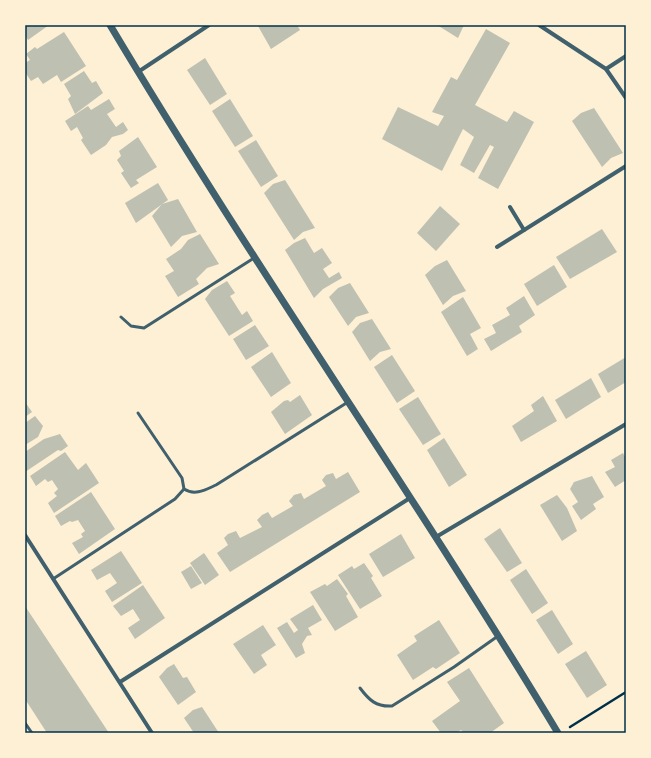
<svg xmlns="http://www.w3.org/2000/svg" width="651" height="758" font-family="'Public Sans',sans-serif">
  <rect width="100%" height="100%" fill="#fdf0d5"/>
  <g fill="#bec0b2">
    <path d="M25,25h24l-21,15 -3,-5z"/>
    <path d="M260,25h37l3,5 -29,19 -13,-23z"/>
    <path d="M437,25h27l-6,13z"/>
    <path d="M486,29l24,14 -35,62 32,17 7,-11 20,11 -36,67 -20,-11 16,-31 -4,-2 -16,28 -14,-8 14,-28 -11,-8 -21,42 -60,-32 16,-32 40,19 6,-10 -12,-4 19,-35 6,3z"/>
    <path d="M64,32l22,34 -25,16 -4,-7 -14,9 -5,-7 -7,4 -6,-9v-9l5,-3 -4,-6 9,-7 2,2z"/>
    <path d="M205,58l22,36 -17,11 -23,-35z"/>
    <path d="M84,71l8,12 4,-2 7,12 -28,21 -7,-15 3,-3 -7,-12z"/>
    <path d="M109,99l6,10 -8,5 9,13 7,-5 5,8 -5,4 -11,3 -6,8 -15,10 -10,-15 2,-2 -6,-11 -6,4 -6,-10 23,-15 3,4z"/>
    <path d="M230,99l23,37 -18,11 -23,-36z"/>
    <path d="M594,108l29,45 -12,5 -9,9 -30,-46 9,-8z"/>
    <path d="M138,137l19,30 -21,13 3,3 -8,5 -10,-15 3,-2 -7,-11 4,-4 -2,-5z"/>
    <path d="M256,140l22,36 -17,11 -23,-36z"/>
    <path d="M285,180l30,48 -12,4 -9,8 -30,-47 9,-9z"/>
    <path d="M158,183l10,17 -32,23 -11,-20z"/>
    <path d="M178,199l19,33 -15,4 -11,11 -19,-31 10,-12z"/>
    <path d="M440,206l20,18 -24,27 -19,-18z"/>
    <path d="M602,229l15,23 -47,27 -14,-22z"/>
    <path d="M200,234l19,30 -12,4 -11,11 3,5 -21,13 -13,-21 9,-5 -8,-12 15,-10 7,-9z"/>
    <path d="M305,238l9,15 8,-5 10,15 -9,6 6,9 10,-6 3,6 -19,11 -9,9 -29,-48 9,-7z"/>
    <path d="M447,260l19,31 -13,5 -10,9 -18,-30 10,-9z"/>
    <path d="M554,265l13,22 -30,19 -13,-22z"/>
    <path d="M227,281l8,12 -5,3 12,19 5,-4 6,10 -24,15 -24,-37 7,-9z"/>
    <path d="M350,283l19,30 -13,4 -8,9 -19,-29 9,-9z"/>
    <path d="M524,296l11,19 -16,11 3,6 -31,19 -7,-12 12,-6 -4,-8 18,-10 -4,-7z"/>
    <path d="M463,297l18,31 -11,6 8,15 -11,7 -26,-44z"/>
    <path d="M372,319l19,30 -11,3 -10,9 -18,-29 8,-9z"/>
    <path d="M255,325l14,21 -23,14 -13,-21z"/>
    <path d="M272,352l19,31 -20,14 -20,-30z"/>
    <path d="M392,355l23,36 -18,12 -23,-36z"/>
    <path d="M626,357v25l-18,11 -10,-19z"/>
    <path d="M591,378l10,19 -35,22 -11,-19z"/>
    <path d="M300,395l12,20 -27,19 -14,-22 13,-11 4,-1 2,2z"/>
    <path d="M543,396l14,25 -36,21 -9,-16 22,-15 -3,-6z"/>
    <path d="M418,397l23,37 -18,11 -24,-36z"/>
    <path d="M25,402l7,10 -7,5z"/>
    <path d="M35,416l8,10 -5,11 -13,8v-22z"/>
    <path d="M60,434l8,12 -7,5 -3,-1 -33,22v-20l19,-13z"/>
    <path d="M444,438l23,37 -18,12 -22,-37z"/>
    <path d="M65,452l13,18 8,-7 13,20 -45,30 -6,-10 9,-7 -3,-3 4,-4 -6,-9 -4,2 -3,-3 -9,7 -6,-10z"/>
    <path d="M623,453l3,6v21l-11,7 -10,-15 10,-5 -4,-7z"/>
    <path d="M348,472l12,20 -130,80 -13,-19 11,-8 -4,-7 4,-4 8,-3 4,7 22,-11 -5,-7 5,-5 6,-3 4,6 21,-12 -4,-5 5,-6 7,-2 3,6 22,-13 -4,-6 4,-5 7,-2 3,6z"/>
    <path d="M592,476l12,21 -11,7 3,5 -15,11 -9,-14 6,-4 -8,-13 4,-7z"/>
    <path d="M91,492l24,37 -36,25 -7,-11 11,-6 -2,-3 4,-3 -7,-11 -6,2 -2,-1 -9,5 -6,-10z"/>
    <path d="M557,495l10,13 10,23 -15,10 -22,-36z"/>
    <path d="M500,528l22,35 -15,9 -23,-33z"/>
    <path d="M401,534l14,24 -32,19 -14,-23z"/>
    <path d="M121,551l21,32 -30,19 -7,-11 12,-8 -7,-10 -13,7 -6,-10z"/>
    <path d="M204,553l15,22 -14,10 -15,-22z"/>
    <path d="M364,563l9,13 -2,2 11,18 -22,13 -22,-34 14,-9 2,3z"/>
    <path d="M191,566l11,17 -11,6 -10,-17z"/>
    <path d="M526,569l22,34 -16,11 -22,-34z"/>
    <path d="M337,579l11,15 -2,2 12,21 -23,14 -25,-39 15,-8 2,2z"/>
    <path d="M143,585l22,33 -30,21 -7,-11 12,-8 -7,-11 -12,7 -8,-10z"/>
    <path d="M313,605l9,15 -14,8 4,7 -5,1 -5,8 3,9 -9,5 -19,-30 10,-6 7,11 4,-3 -8,-11z"/>
    <path d="M25,606l84,127h-62l-22,-34z"/>
    <path d="M552,610l21,34 -15,10 -22,-34z"/>
    <path d="M439,620l21,33 -24,16 -3,-2 -20,13 -16,-25 20,-14 -3,-5z"/>
    <path d="M263,625l13,20 -15,10 6,10 -13,9 -21,-30z"/>
    <path d="M586,651l21,34 -20,13 -22,-34z"/>
    <path d="M174,664l9,14 4,-1 9,15 -18,13 -19,-28 8,-9z"/>
    <path d="M469,668l35,55 -14,10h-26l-3,-3 -5,3h-15l-9,-12 28,-20 -13,-19z"/>
    <path d="M202,707l17,26h-25l-10,-15 9,-8z"/>
  </g>
  <g fill="none" stroke-linecap="round" stroke-linejoin="round">
    <path stroke="#003049" stroke-width="2.5" d="M570,727l56,-35"/>
    <g stroke="#3f606c" stroke-width="3">
      <path d="M121,317l10,9 13,2 110,-70"/>
      <path d="M138,413l44,65 2,11"/>
      <path d="M53,579l122,-80 9,-10c11,7 21,1 32,-4l132,-83"/>
      <path d="M360,688c9,12 16,19 32,18l62,-39 44,-31"/>
      <path d="M25,723l7,10"/>
    </g>
    <g stroke="#3f606c" stroke-width="4">
      <path d="M539,25l67,44 20,29"/>
      <path d="M606,69l20,-13"/>
      <path d="M138,72l71,-47"/>
      <path d="M510,207l14,23"/>
      <path d="M497,247l129,-81"/>
      <path d="M25,535l127,198"/>
      <path d="M436,537l190,-113"/>
      <path d="M120,682l290,-184"/>
    </g>
    <path stroke="#3f606c" stroke-width="7" d="M110,25c143,240 304,469 448,708"/>
  </g>
  <rect width="651" height="758" fill="none" stroke="#fdf0d5" stroke-width="52"/>
  <rect x="26" y="26" width="599" height="706" fill="none" stroke="#003049" stroke-width="1.5"/>
</svg>
